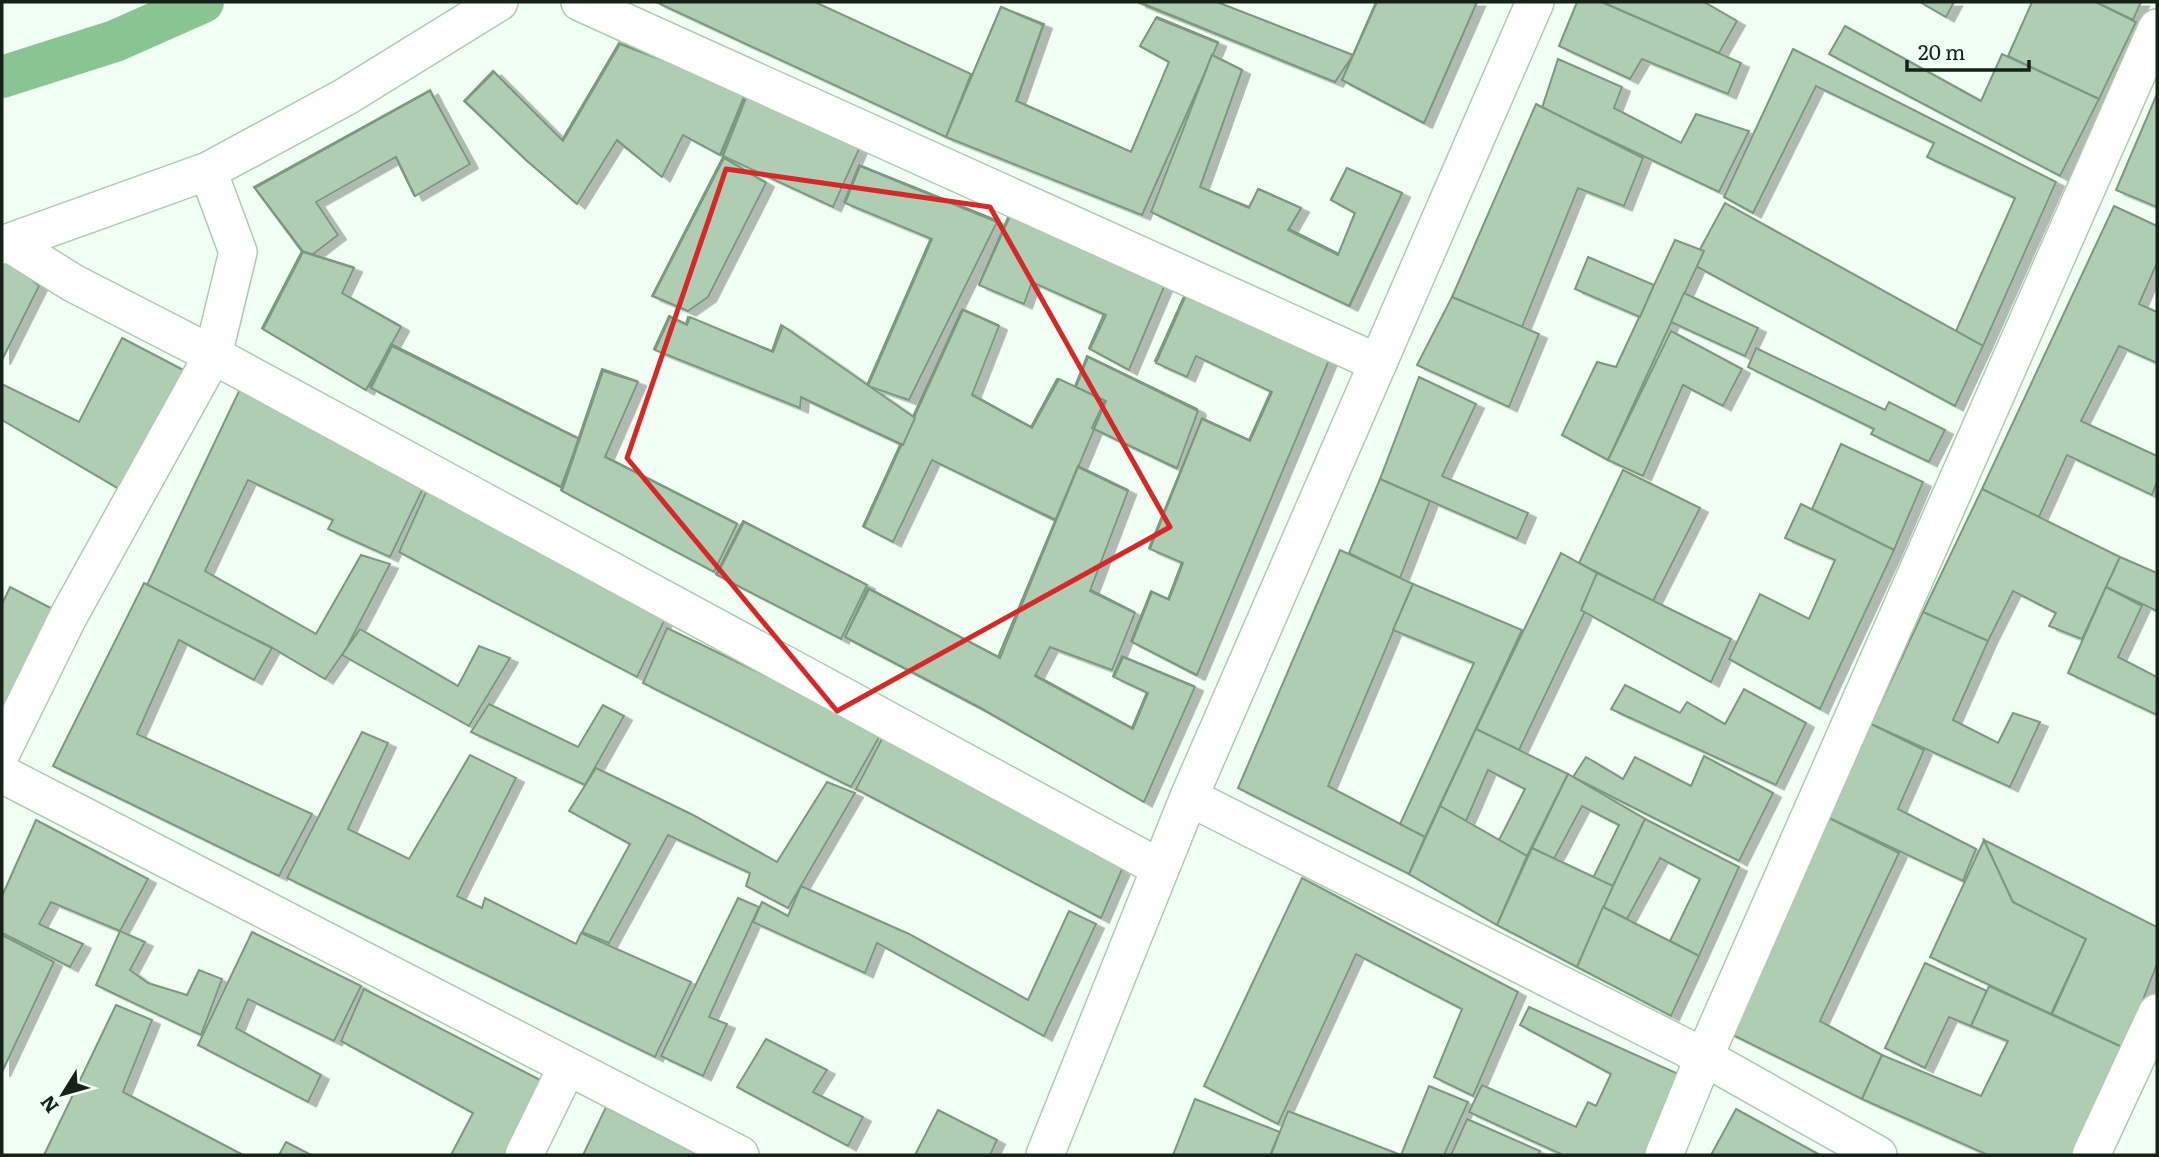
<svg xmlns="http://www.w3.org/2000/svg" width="2159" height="1157" font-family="Literata,serif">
  <defs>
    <filter id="shadow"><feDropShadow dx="8" dy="4.5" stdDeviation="0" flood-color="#0004"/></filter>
  </defs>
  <rect width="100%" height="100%" fill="#f1fef3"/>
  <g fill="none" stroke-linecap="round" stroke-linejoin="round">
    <path stroke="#88c592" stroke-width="42" d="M2,77l113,-36 88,-39"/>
  </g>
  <g fill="#afcdb3" stroke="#7c9980" stroke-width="2" filter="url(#shadow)">
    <path d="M656,2h159l156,72 -25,63z"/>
    <path d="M1137,2h79l136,53 -17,27z"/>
    <path d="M1139,2h78l136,53 -18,27z"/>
    <path d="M1376,2h101l-53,121 -82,-43z"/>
    <path d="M1377,2h100l-53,121 -82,-43z"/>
    <path d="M1577,2h25l139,61 -13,31 -86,-35 -12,20 -71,-33z"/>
    <path d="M1602,2h102l33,19 -18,32z"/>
    <path d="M1920,2h34l-8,15z"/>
    <path d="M2032,2h64l40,20 -37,77 -91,-43z"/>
    <path d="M2096,2h45l-8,18z"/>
    <path d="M1001,7l43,17 -27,77 114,51 39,-90 -30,-16 17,-29 61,25 -76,173 -195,-79z"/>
    <path d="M1001,7l42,18 -27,76 115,51 38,-90 -29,-16 16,-28 62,25 -76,172 -196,-78z"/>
    <path d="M1845,26l136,75 21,-47 97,45 -39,77 -231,-122z"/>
    <path d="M619,43l126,48 -25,63 -38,-20 -21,42 -45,-36 -40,63 -51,-44 -61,-58 29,-30 69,69z"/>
    <path d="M620,44l126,48 -26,63 -37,-20 -21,42 -45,-37 -40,64 -51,-44 -61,-59 29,-29 69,69z"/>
    <path d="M1793,49l263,133 -73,164 -27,-15 59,-133 -88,-41 7,-14 -118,-57 -63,127 -29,-16z"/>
    <path d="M1212,55l30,15 -42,117 49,20 10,-18 42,19 -12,21 50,25 16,-41 -24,-14 16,-31 55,25 -52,113 -198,-94z"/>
    <path d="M1212,55l30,15 -42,117 49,21 9,-19 43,19 -13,22 50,25 17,-42 -24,-13 16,-32 55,25 -53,113 -198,-94z"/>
    <path d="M1558,59l64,28 -8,21 67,35 15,-29 53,17 -30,61 -177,-84z"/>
    <path d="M430,90l39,74 -55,31 -19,-39 -81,45 23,33 -31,23 -52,-70z"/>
    <path d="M430,91l40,73 -55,32 -19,-39 -80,45 22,33 -30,23 -53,-70z"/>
    <path d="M747,92l117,45 -32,69 -110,-52z"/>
    <path d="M748,93l116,45 -31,69 -110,-51z"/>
    <path d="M2157,94v113l-41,-17z"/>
    <path d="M1536,104l107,54 -19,48 -46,-18 -56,139 -70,-30z"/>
    <path d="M723,157l42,25 -58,114 -20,14 -35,-14z"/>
    <path d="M724,158l42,25 -58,114 -20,14 -35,-15z"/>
    <path d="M859,165l137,55 -89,179 -40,-14 64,-147 -87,-36z"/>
    <path d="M860,166l137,56 -88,178 -41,-14 64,-147 -87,-36z"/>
    <path d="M1725,203l258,143 -28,60 -263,-142z"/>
    <path d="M2114,206l43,20v37l-18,41 18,8v51l-38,-17 -38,75 76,35v25l-5,14 -85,-40 -28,62 -57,-28z"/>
    <path d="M1009,215l157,64 -38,90 -39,-21 15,-34 -73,-33 -8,22 -44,-19z"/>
    <path d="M1010,216l157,64 -38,90 -39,-21 16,-34 -74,-33 -8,22 -45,-19z"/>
    <path d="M1675,240l29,11 -96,209 -46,-25 35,-73 19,5z"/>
    <path d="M302,251l51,16 -13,25 60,34 -35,63 -103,-61z"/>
    <path d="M303,252l51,16 -12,25 59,34 -35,63 -103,-61z"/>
    <path d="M4,254l35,32 -37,74v-102z"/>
    <path d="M1588,257l66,28 -14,32 -65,-28z"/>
    <path d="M1684,293l74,35 -13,28 -74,-34z"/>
    <path d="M1185,294l143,63 -132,318 -65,-34 20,-50 17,8 14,-37 -33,-14 53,-130 47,22 22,-49 -76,-37 -9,22 -31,-15z"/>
    <path d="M1186,295l144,63 -133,317 -65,-33 20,-50 17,8 14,-37 -33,-14 52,-130 48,22 22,-49 -76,-36 -9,21 -31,-14z"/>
    <path d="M1452,297l87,37 -30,73 -92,-42z"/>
    <path d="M962,309l36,16 -27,69 60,33 26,-48 48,21 -51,120 -123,-61 -39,82 -29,-15z"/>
    <path d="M963,310l36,16 -27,69 60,33 27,-49 47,22 -50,119 -124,-60 -39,82 -29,-15z"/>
    <path d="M669,316l17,8 2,-7 84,34 9,-26 132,93 -11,27 -102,-48 -1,10 -145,-58z"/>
    <path d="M670,317l17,8 3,-8 83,35 10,-26 132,92 -12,27 -102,-48 -1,11 -145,-58z"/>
    <path d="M1671,331l71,38 -19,37 -40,-21 -40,91 -35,-16z"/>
    <path d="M122,338l69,36 -65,119 -124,-73v-36l77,38z"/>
    <path d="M391,344l187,94 -19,48 -189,-99z"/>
    <path d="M392,346l187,93 -18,48 -190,-99z"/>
    <path d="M1756,348l129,62 4,-8 56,28 -16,32 -58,-28 3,-5 -126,-62z"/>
    <path d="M1087,356l110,53 -21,59 -84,-40 13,-28 -30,-14z"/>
    <path d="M1088,357l110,54 -21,57 -83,-39 12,-28 -30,-14z"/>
    <path d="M602,369l35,12 -33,75 132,67 -22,48 -153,-81z"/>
    <path d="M603,371l35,11 -33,75 132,67 -23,48 -152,-81z"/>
    <path d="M1419,377l57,27 -34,72 86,37 -11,26 -137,-60z"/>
    <path d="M240,389l186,93 -36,75 -62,-28 5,-9 -85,-40 -43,91 111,63 45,-79 29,9 -44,85 -21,30 -56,-33 -122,-61z"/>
    <path d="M1841,444l82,38 -29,68 -82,-41z"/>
    <path d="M1078,466l50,24 -39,99 45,23 -24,57 -62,-23 -13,29 97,53 15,-36 -34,-16 9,-20 72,30 -50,115 -166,-94 -133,-70 23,-49 130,69z"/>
    <path d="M1078,467l50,24 -38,100 45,22 -23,57 -62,-23 -15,29 98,53 15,-36 -34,-16 9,-20 72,30 -51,115 -165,-95 -134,-70 24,-48 131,69z"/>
    <path d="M1623,470l77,38 -47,93 -74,-38z"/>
    <path d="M1380,479l50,22 -30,77 -51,-25z"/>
    <path d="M431,481l240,126 -34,70 -238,-125z"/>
    <path d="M1982,489l138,68 -38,82 -33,-13 7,-13 -43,-22 -25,50 -65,-29z"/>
    <path d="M1801,504l93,46 -74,159 -91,-50 31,-65 49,25 26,-59 -50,-22z"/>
    <path d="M743,521l122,63 -25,54 -124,-64z"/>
    <path d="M744,522l123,63 -26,54 -124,-64z"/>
    <path d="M1340,550l73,34 -85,202 97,51 -16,37 -171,-86z"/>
    <path d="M1561,553l41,23 -83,174 -43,-21z"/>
    <path d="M2120,557l37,16v38l-51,-24z"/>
    <path d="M1597,573l134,66 -20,43 -130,-72z"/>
    <path d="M144,583l128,65 -18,32 -75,-40 -42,94 175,80 -33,62 -226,-110z"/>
    <path d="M1413,584l109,46 -97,207 -25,-13 74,-161 -81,-33z"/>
    <path d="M10,587l58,30 -66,123v-136z"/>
    <path d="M2106,587l36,19 -24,51 39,20v38l-89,-42z"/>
    <path d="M1923,612l65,29 -35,79 45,23 15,-30 27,9 -30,65 -139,-63z"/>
    <path d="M667,628l215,104 -31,55 -208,-104z"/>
    <path d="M360,629l98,57 21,-40 31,12 -41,68 -127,-71z"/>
    <path d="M1625,685l55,28 7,-11 38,22 19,-35 62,34 -30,62 -165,-76z"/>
    <path d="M489,704l89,43 25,-42 21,11 -39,69 -114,-53z"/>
    <path d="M1871,724l53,26 -26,59 78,40 -13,32 -134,-63z"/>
    <path d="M887,729l240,129 -26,60 -245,-129z"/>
    <path d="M1476,729l92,45 -41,82 -28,-16 26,-51 -37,-19 -22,51 -26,-15z"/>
    <path d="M362,732l26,11 -40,86 61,30 61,-104 46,23 -59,118 25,12 3,-10 91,46 5,-11 110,49 -36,75 -368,-179z"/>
    <path d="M1704,756l69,37 -34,68 -166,-84 13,-20 37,22 12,-22 56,29z"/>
    <path d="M596,768l95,46 86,48 50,-80 28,11 -67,115 -42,-22 4,-13 -82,-38 -59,108 -27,-11 48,-88 -61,-33z"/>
    <path d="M1568,774l77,45 -32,67 -20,-8 26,-53 -37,-19 -28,53 -22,-11z"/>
    <path d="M1440,806l87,50 -30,69 -88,-51z"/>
    <path d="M1829,818l70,35 -79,168 62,34 -20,44 -135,-67z"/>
    <path d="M1645,819l94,48 -40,89 -29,-15 30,-62 -40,-21 -33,61 -24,-12z"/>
    <path d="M36,820l112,59 -28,52 -69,-29 -12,22 44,20 -13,23 -68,-34v-37z"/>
    <path d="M1984,840l29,62 73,37 -35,75 -121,-57z"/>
    <path d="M1984,840l173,87v37l-33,84 -72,-34 34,-75 -73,-37z"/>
    <path d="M1532,848l81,38 -36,81 -80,-42z"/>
    <path d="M1302,878l216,114 -45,104 -39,-19 28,-68 -106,-55 -78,170 -74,-38z"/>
    <path d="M801,886l108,48 119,66 41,-89 27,13 -52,112 -167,-93 -12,30 -112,-51 9,-20 26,14z"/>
    <path d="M738,898l21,9 -50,110 18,7 -24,52 -42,-20z"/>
    <path d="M1603,907l96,49 -28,60 -94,-49z"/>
    <path d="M120,931l25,11 -15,28 18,13 39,12 12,-25 23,9 -21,56 -105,-50z"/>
    <path d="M252,932l109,54 -27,55 -86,-42 -12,29 85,47 -13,27 -110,-57z"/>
    <path d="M2,935l52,27 -52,110z"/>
    <path d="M1925,963l62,28 -16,35 -22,-9 -24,51 -40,-20z"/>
    <path d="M1989,986l135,62 -51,107h-85l-126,-56 20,-44 99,41 27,-55 -37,-15z"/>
    <path d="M364,989l180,93 -35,73h-58l22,-42 -132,-72z"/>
    <path d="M116,1005l36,15 -29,72 120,63h-199z"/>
    <path d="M1529,1007l156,70 -34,78h-88l-94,-43 13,-27 94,42 12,-25 8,4 15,-32 -91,-49z"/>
    <path d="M766,1039l61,31 -14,22 50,25 -15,29 -111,-59z"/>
    <path d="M1429,1086l39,16 -24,53h-43z"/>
    <path d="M1195,1099l85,33 -10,23h-97z"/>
    <path d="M606,1107l93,48h-116z"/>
    <path d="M1736,1109l84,46h-109z"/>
    <path d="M938,1110l59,30 -7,15h-75z"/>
    <path d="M1288,1111l113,44h-130z"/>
    <path d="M1467,1119l73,32 -2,4h-87z"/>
    <path d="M286,1142l25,13h-32z"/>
  </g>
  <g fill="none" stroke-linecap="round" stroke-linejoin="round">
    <defs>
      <g id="minor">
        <path d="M580,2l798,361"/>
        <path d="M9,243l64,40 140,72 947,513"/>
        <path d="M2,245l206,-74 137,-74 154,-95"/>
        <path d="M2,751l66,-134 145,-262 25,-103 -30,-81"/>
        <path d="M2,774l738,381"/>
        <path d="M1189,797l515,260 174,98"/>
        <path d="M524,1155l43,-88"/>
        <path d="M1045,1155l144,-358 346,-795"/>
        <path d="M1664,1155l40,-98 453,-1029"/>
        <path d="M2091,1155l66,-142"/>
      </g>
    </defs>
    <use href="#minor" stroke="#adcbb1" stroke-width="40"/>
    <use href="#minor" stroke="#fff" stroke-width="37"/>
  </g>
  <path fill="none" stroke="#d62828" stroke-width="5" stroke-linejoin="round" d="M726,169l264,38 180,320 -333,184 -210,-253z"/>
  <rect width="2159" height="1157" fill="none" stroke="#162218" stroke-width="7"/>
  <g transform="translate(63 1094) rotate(233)" stroke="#f1fef3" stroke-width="5" paint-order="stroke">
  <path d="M0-5L12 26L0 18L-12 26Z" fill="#162218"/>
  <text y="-10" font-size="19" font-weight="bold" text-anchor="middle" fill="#162218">N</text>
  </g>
  <path d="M1907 60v10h122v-10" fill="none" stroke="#162218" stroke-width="3.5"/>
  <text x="1918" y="60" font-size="21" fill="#162218" stroke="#f1fef3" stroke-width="5" paint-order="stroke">20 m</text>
</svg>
